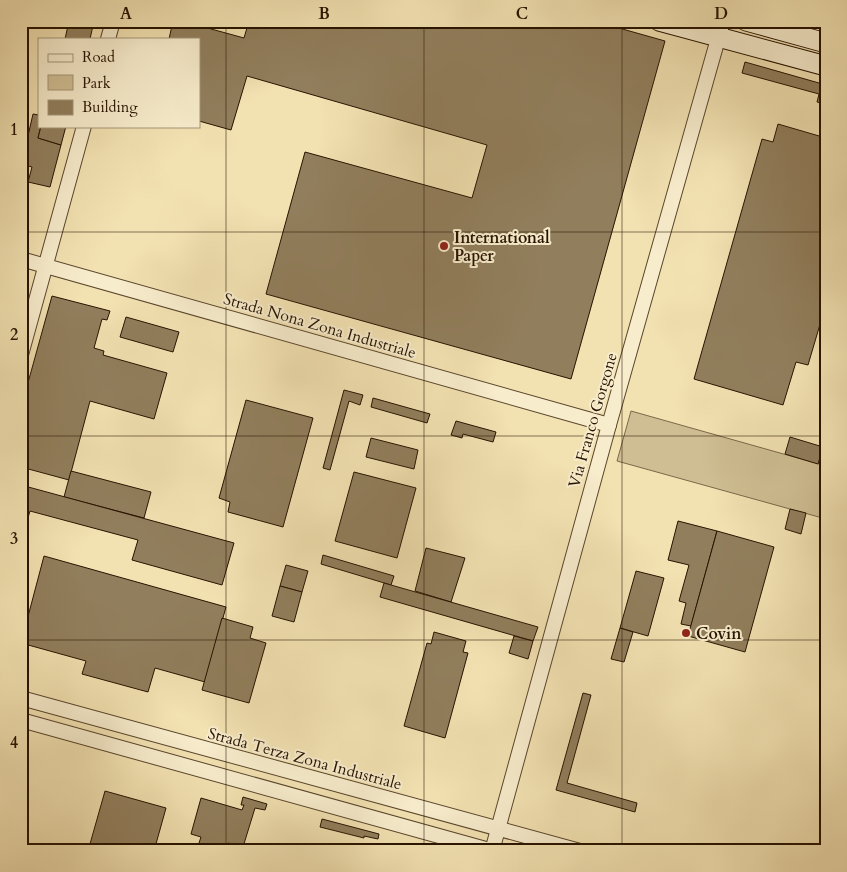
<svg xmlns="http://www.w3.org/2000/svg" width="847" height="872" font-family="Cardo,serif">
  <rect width="100%" height="100%" fill="#f2e1b1"/>
  <filter id="stains"><feTurbulence type="fractalNoise" baseFrequency=".004" numOctaves="4"/><feColorMatrix values="0 0 0 0 .2 0 0 0 0 .09 0 0 0 0 .02 0 0 0 .5 -.17"/></filter>
  <radialGradient id="worn" r=".72"><stop offset=".6" stop-color="#630" stop-opacity="0"/><stop offset="1" stop-color="#630" stop-opacity=".3"/></radialGradient>
  <path fill="#cfbe93" stroke="#7b684a" d="M631,411l195,55v53l-209,-58z"/>
  <g fill="#917e5c" stroke="#271300">
    <path d="M69,21h25l-4,18h-25z"/>
    <path d="M173,21h9l62,17 5,-17h345l71,20 -94,338 -305,-85 39,-142 167,46 15,-53 -240,-69 -16,54 -32,-9v-82h-30z"/>
    <path d="M745,62l81,23v19l-9,-2 2,-8 -77,-21z"/>
    <path d="M33,114l6,1v11h2l-3,12 23,7 -11,42 -22,-5 4,-15 -11,-3v-26l6,2z"/>
    <path d="M778,124l48,14v166l-18,61 -12,-3 -13,43 -89,-26 68,-240 11,3z"/>
    <path d="M41,126h25l-5,19 -23,-7z"/>
    <path d="M52,296l58,15 -3,9 -5,-1 -8,29 10,3 -1,4 64,18 -13,46 -64,-18 -21,79 -48,-13v-59z"/>
    <path d="M126,317l53,15 -6,20 -53,-15z"/>
    <path d="M344,390l19,5 -3,10 -11,-4 -19,69 -7,-2z"/>
    <path d="M373,398l57,16 -3,9 -56,-16z"/>
    <path d="M246,400l67,18 -30,109 -55,-15 2,-10 -11,-4z"/>
    <path d="M456,421l40,11 -3,10 -30,-8 -1,4 -11,-3z"/>
    <path d="M790,437l33,10 -5,17 -33,-10z"/>
    <path d="M371,438l47,12 -4,19 -48,-12z"/>
    <path d="M71,471l80,21 -7,26 -80,-21z"/>
    <path d="M354,472l62,16 -19,70 -62,-17z"/>
    <path d="M21,485l213,58 -12,42 -90,-25 6,-20 -108,-29 -9,30z"/>
    <path d="M790,509l16,4 -5,21 -16,-5z"/>
    <path d="M678,521l39,10 -26,95 -10,-2 5,-21 -7,-2 10,-36 -21,-5z"/>
    <path d="M717,531l57,16 -29,105 -57,-16z"/>
    <path d="M426,548l39,10 -14,44 -36,-11z"/>
    <path d="M323,555l71,21 -3,9 -70,-21z"/>
    <path d="M44,556l182,51 -21,75 -50,-14 -7,24 -66,-18 4,-13 -65,-18z"/>
    <path d="M286,565l22,6 -6,21 -22,-6z"/>
    <path d="M636,571l28,7 -16,58 -28,-8z"/>
    <path d="M384,583l154,44 -5,14 -153,-44z"/>
    <path d="M280,586l22,6 -8,30 -22,-6z"/>
    <path d="M222,618l31,9 -3,11 16,5 -17,60 -47,-13z"/>
    <path d="M620,628l13,4 -9,30 -13,-3z"/>
    <path d="M434,632l32,9 -3,11 5,1 -23,85 -41,-12 23,-83 4,1z"/>
    <path d="M514,636l19,5 -5,18 -19,-6z"/>
    <path d="M583,693l8,2 -24,88 70,20 -2,9 -79,-22z"/>
    <path d="M105,791l61,17 -12,43h-66z"/>
    <path d="M243,797l24,7 -2,6 -10,-2 -12,39 -15,-4 -3,8h-12l-15,-5 3,-9 -10,-3 10,-36 41,12 2,-5h-3z"/>
    <path d="M322,819l57,15 -1,5 -14,-3v2l-44,-11z"/>
  </g>
  <g fill="none" stroke-linecap="round" stroke-linejoin="round">
    <defs>
      <g id="street">
        <path d="M108,39l5,-18"/>
        <path d="M21,259l588,166"/>
        <path d="M21,355l63,-229"/>
        <path d="M21,698l559,153"/>
        <path d="M21,720l472,131"/>
        <path d="M492,851l117,-426 114,-404"/>
      </g>
      <g id="secondary">
        <path d="M659,21l167,45"/>
        <path d="M746,21l80,22"/>
      </g>
    </defs>
    <use href="#street" stroke="#5a462c" stroke-width="16"/>
    <use href="#secondary" stroke="#271300" stroke-width="21"/>
    <use href="#street" stroke="#f7eccc" stroke-width="14"/>
    <use href="#secondary" stroke="#f7eccc" stroke-width="19"/>
  </g>
  <path fill="none" stroke="#271300" stroke-width="1" stroke-opacity="0.55" d="M226,21v830M424,21v830M622,21v830M21,232h805M21,436h805M21,640h805"/>
  <g fill="#8f2418" stroke="#f7eccc" stroke-width="2">
    <circle cx="444" cy="246" r="5"/>
    <circle cx="686" cy="633" r="5"/>
  </g>
  <g text-anchor="middle" stroke-width="4" stroke-linejoin="round" paint-order="stroke">
    <g font-size="16" font-weight="bold" fill="#271300" stroke="#f7eccc" text-anchor="start">
      <text x="454" y="243">International<tspan x="454" dy="18">Paper</tspan></text>
      <text x="696" y="639">Covin</text>
    </g>
    <g font-size="16" fill="#271300" stroke="#f7eccc">
      <text transform="translate(320 325) rotate(16)" y="6">Strada Nona Zona Industriale</text>
      <text transform="translate(592 420) rotate(-74)" y="6">Via Franco Gorgone</text>
      <text transform="translate(305 758) rotate(15)" y="6">Strada Terza Zona Industriale</text>
    </g>
  </g>
  <rect width="847" height="872" fill="none" stroke="#f2e1b1" stroke-width="55"/>
  <rect x="38" y="38" width="162" height="90" fill="#f7eccc" stroke="#a4957a"/>
  <rect x="48" y="54" width="25" height="8" fill="#f7eccc" stroke="#a4957a"/>
  <text x="82" y="62" font-size="15" fill="#271300">Road</text>
  <rect x="48" y="75" width="25" height="15" fill="#cfbe93" stroke="#a4957a"/>
  <text x="82" y="88" font-size="15" fill="#271300">Park</text>
  <rect x="48" y="100" width="25" height="15" fill="#917e5c" stroke="#a4957a"/>
  <text x="82" y="112" font-size="15" fill="#271300">Building</text>
  <rect x="28" y="28" width="792" height="816" fill="none" stroke="#271300" stroke-width="2"/>
  <g font-size="16" text-anchor="middle" font-weight="bold" fill="#271300">
    <text x="126" y="19">A</text>
    <text x="324" y="19">B</text>
    <text x="522" y="19">C</text>
    <text x="721" y="19">D</text>
    <text x="14" y="135">1</text>
    <text x="14" y="340">2</text>
    <text x="14" y="544">3</text>
    <text x="14" y="748">4</text>
  </g>
  <rect width="100%" height="100%" filter="url(#stains)"/>
  <rect width="100%" height="100%" fill="url(#worn)"/>
</svg>
